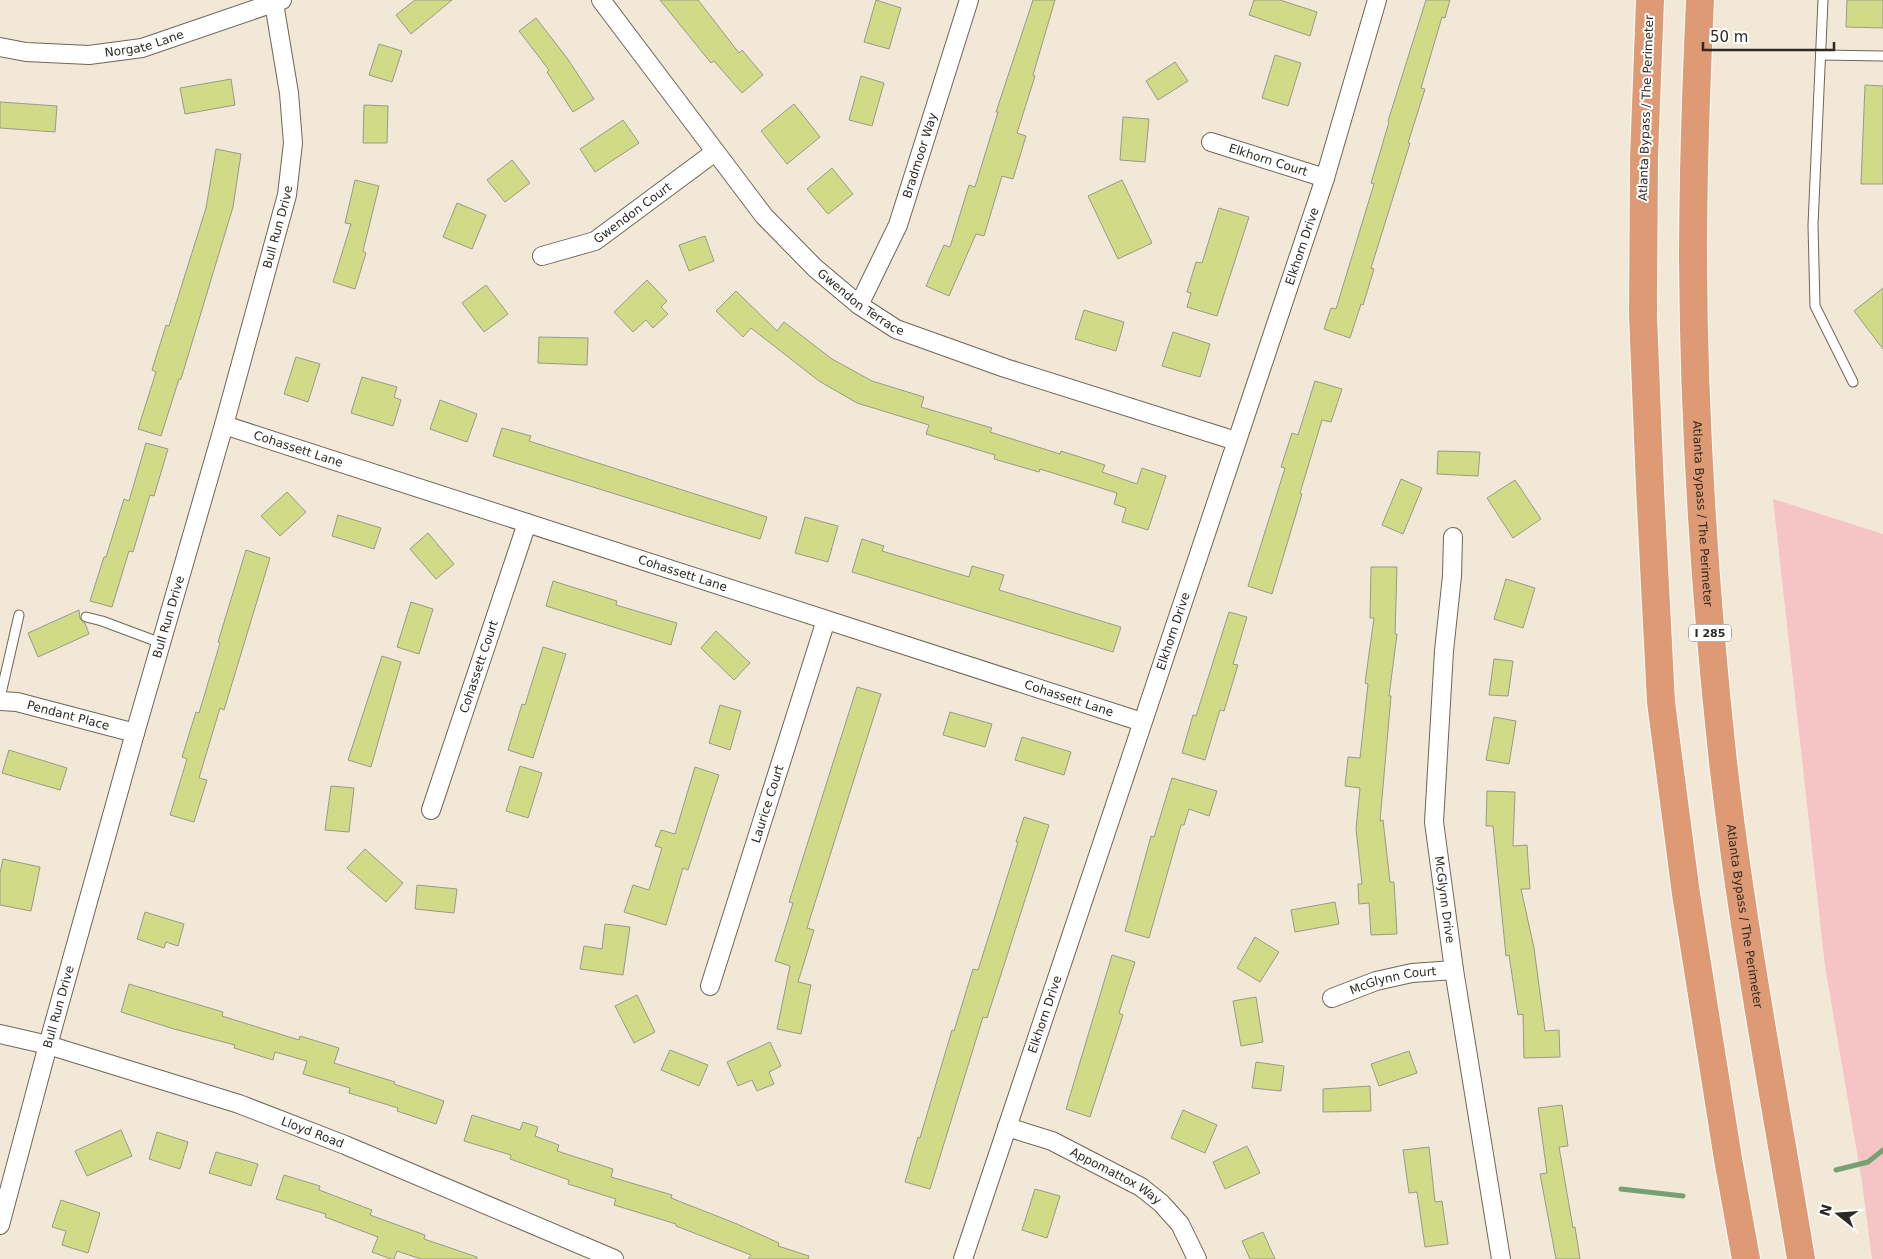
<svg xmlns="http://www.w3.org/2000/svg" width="1883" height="1259" font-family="'DejaVu Sans',sans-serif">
  <rect width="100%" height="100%" fill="#f2e8d7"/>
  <path fill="#f7c4c5" d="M1773,499l110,35v725h-11l-10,-77 -37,-216z"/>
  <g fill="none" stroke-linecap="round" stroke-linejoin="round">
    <g stroke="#75a174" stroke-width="5">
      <path d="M1836,1170l32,-8 15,-12"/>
      <path d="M1621,1189l62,7"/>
    </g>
  </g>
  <g fill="#d1da87" stroke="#999b8a">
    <path d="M415,0h37l-41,34 -15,-19z"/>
    <path d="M660,0h38l41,53 3,-3 21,25 -21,18 -28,-32 -3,2z"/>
    <path d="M876,0l25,8 -12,41 -25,-7z"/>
    <path d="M1033,0h22l-22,75 2,1 -18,57 9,3 -13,43 -11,-3 -18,60 -8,-2 -27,62 -23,-10 18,-41 6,2 19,-62 6,2 23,-75h-2z"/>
    <path d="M1254,0h26l37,12 -7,24 -61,-21z"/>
    <path d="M1426,0h24l-5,18 -3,-1 -21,71 4,1 -17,54h2l-39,125 3,1 -11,36 -2,-1 -11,34 -26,-9 7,-21 5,1 38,-125 -3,-1 18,-61 -1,-1z"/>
    <path d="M1847,0h36v28l-37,-1z"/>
    <path d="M536,18l31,40 27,41 -21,13 -26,-40 2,-2 -30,-39z"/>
    <path d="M379,44l23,7 -10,31 -23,-7z"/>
    <path d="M1275,55l26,8 -13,43 -26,-8z"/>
    <path d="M1175,62l13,19 -30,19 -12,-19z"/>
    <path d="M861,76l23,7 -12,43 -23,-6z"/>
    <path d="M231,79l4,26 -50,9 -5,-26z"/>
    <path d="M1865,85l18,1v98h-22z"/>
    <path d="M0,102l57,4 -2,26 -55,-4z"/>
    <path d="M794,104l26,33 -33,27 -26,-33z"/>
    <path d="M364,105l24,1 -1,37h-24z"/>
    <path d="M1123,117l26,2 -4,43 -25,-2z"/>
    <path d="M623,120l16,23 -44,29 -15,-23z"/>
    <path d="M216,149l25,5 -8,53 -52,172h-2l-18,57 -23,-7 18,-57 -4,-2 14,-45 3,1 37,-118z"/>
    <path d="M512,160l18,23 -25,19 -18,-22z"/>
    <path d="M832,168l21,26 -25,20 -21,-25z"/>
    <path d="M355,180l24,6 -16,65 3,2 -11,36 -22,-7 18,-58 -6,-1z"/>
    <path d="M1122,180l30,63 -34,16 -30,-63z"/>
    <path d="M457,203l29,12 -14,34 -29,-12z"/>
    <path d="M1219,208l30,9 -32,99 -30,-9 4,-14 -4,-1 9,-30 6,1z"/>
    <path d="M705,236l9,25 -25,10 -10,-26z"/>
    <path d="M647,280l20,21 -6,6 7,7 -15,14 -7,-8 -13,12 -19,-20z"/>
    <path d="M486,285l22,29 -24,18 -22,-29z"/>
    <path d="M1883,288v61l-29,-38z"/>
    <path d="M736,291l41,40 7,-9 48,37 40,22 52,16 -3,10 71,21 -2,4 70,22 1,-3 44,14 -3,7 35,12 5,-16 24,8 -18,54 -26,-8 4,-14 -12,-4 3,-11 -77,-24 -1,3 -45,-13 1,-4 -69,-21 3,-9 -72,-22 -38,-22 -68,-53 -8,9 -27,-26z"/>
    <path d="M1084,310l40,12 -8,29 -41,-12z"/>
    <path d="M1173,332l37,12 -10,33 -38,-11z"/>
    <path d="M539,337l49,1 -1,27 -49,-2z"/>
    <path d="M296,357l24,7 -12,38 -24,-8z"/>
    <path d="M362,377l35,10 -3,10 7,3 -8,26 -42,-13z"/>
    <path d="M1315,381l27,8 -11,33 -9,-2 -22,73 2,1 -30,100 -24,-8 37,-118 -4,-1 11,-34 6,2z"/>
    <path d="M440,400l37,14 -10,28 -37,-13z"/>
    <path d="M502,428l29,8 -2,5 238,76 -7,22 -267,-83z"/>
    <path d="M146,443l22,6 -14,47 -4,-1 -17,57 -4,-1 -17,56 -22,-6 14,-44h2l18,-58 5,2z"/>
    <path d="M1438,451l42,1 -2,24 -41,-2z"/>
    <path d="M1401,479l21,9 -19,46 -21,-9z"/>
    <path d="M1515,480l26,39 -28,19 -26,-40z"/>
    <path d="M287,492l19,20 -26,24 -19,-20z"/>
    <path d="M338,515l43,13 -7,21 -42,-13z"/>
    <path d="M805,517l33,9 -10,36 -33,-9z"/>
    <path d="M428,533l26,31 -18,15 -26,-30z"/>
    <path d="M862,539l22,7 -2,5 87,26 3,-11 32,9 -5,15 122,37 -8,25 -261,-80z"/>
    <path d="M246,550l24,8 -46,152 -4,-2 -21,70 8,2 -13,42 -24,-7 17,-56 -5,-2 14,-45 3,1 21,-70 -2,-1z"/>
    <path d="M1371,567h26l-2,67h2l-8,62h2l-11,125 3,-1 7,62h4l3,52 -26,1 -2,-32 -10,1 -1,-20h4l-6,-55 4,-41 -15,-2 3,-29 12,1 8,-74 -3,-1 9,-65h-4z"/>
    <path d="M1506,579l29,9 -12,40 -29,-9z"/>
    <path d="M553,581l64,20 -1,4 61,18 -6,22 -125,-39z"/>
    <path d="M411,602l22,7 -14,45 -22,-7z"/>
    <path d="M79,610l1,9 5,4 4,11 -51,23 -10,-24z"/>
    <path d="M1229,612l18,5 -14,47 5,1 -14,46 -4,-1 -15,50 -23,-7 11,-38 3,1z"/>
    <path d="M716,631l34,32 -16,17 -33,-32z"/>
    <path d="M543,647l23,7 -33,104 -25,-8 14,-46 3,1z"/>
    <path d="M382,656l19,6 -30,105 -23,-7z"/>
    <path d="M1494,659l19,2 -5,35 -19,-1z"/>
    <path d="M857,687l24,7 -74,234 7,2 -16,52 13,3 -10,49 -24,-5 13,-63 -15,-5 18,-58 -4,-1z"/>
    <path d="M720,705l21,6 -11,39 -21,-7z"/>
    <path d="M950,712l42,12 -7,23 -42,-12z"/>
    <path d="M1494,717l22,4 -7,43 -23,-4z"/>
    <path d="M1022,737l49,15 -7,23 -49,-15z"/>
    <path d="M9,750l58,18 -7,22 -58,-17z"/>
    <path d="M520,766l22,7 -14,45 -22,-7z"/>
    <path d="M695,767l24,8 -31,95 -5,-2 -17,57 -42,-13 9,-27 16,5 13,-42 -7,-2 6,-16 14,4z"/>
    <path d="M1172,778l45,13 -8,25 -20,-7 -5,16h-3l-32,113 -24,-7 26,-95 3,1z"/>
    <path d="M331,786l23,2 -5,44 -24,-2z"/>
    <path d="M1487,791l28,1 -2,54 14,-1 3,44h-9l13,59 11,83 14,-1 1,27 -36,1 -1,-44 -5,1 -9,-60 -3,1 -13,-130h-7z"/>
    <path d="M1024,817l25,8 -62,193 -4,-1 -53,172 -25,-7 13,-45 2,1 32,-108 2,1 19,-62 5,1 18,-57 22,-71h-2z"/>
    <path d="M365,849l38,34 -17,19 -39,-34z"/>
    <path d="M3,859l37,8 -9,44 -31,-6v-32z"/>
    <path d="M417,885l40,4 -3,24 -39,-4z"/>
    <path d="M1335,902l4,22 -44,8 -4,-22z"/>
    <path d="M145,912l39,12 -6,22 -12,-4 -2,6 -27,-9z"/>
    <path d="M605,924l25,3 -7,48 -43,-6 4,-23 18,3z"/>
    <path d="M1255,937l24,15 -19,30 -23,-14z"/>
    <path d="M1112,955l23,7 -16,51 4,2 -33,102 -24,-8z"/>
    <path d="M129,984l94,28 -1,4 77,24 1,-4 39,12 -5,15 61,19 -1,2 50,17 -8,23 -39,-13 1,-3 -49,-15 1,-5 -47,-14 4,-13 -32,-9 -2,8 -39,-12 1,-3 -61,-16 -53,-17z"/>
    <path d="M637,995l18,37 -21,11 -19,-37z"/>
    <path d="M1256,997l7,45 -22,4 -8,-45z"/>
    <path d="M770,1042l11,24 -12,6 5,12 -17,7 -5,-11 -14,6 -11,-24z"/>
    <path d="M670,1050l38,15 -9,21 -38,-16z"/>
    <path d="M1409,1051l8,22 -38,13 -8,-22z"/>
    <path d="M1256,1062l28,4 -3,25 -29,-3z"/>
    <path d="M1370,1086l1,25 -48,1v-23z"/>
    <path d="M1562,1105l6,41 -9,1 14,81 2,-1 5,32h-24l-16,-85 7,-1 -9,-65z"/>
    <path d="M1183,1110l34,15 -12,28 -34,-15z"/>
    <path d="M472,1115l48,15 3,-8 15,5 -3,9 24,9 -2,6 56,18 -2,8 61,18 -1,3 66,26 42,19 -1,3 31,10 -1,3h-60l3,-4 -75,-29v-2l-62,-19 2,-6 -48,-15 1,-4 -59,-21 1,-4 -47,-14z"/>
    <path d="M121,1130l11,26 -45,20 -12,-25z"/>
    <path d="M157,1132l31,10 -8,27 -31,-10z"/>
    <path d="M1247,1146l13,27 -35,16 -12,-27z"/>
    <path d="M1429,1147l6,55 7,-1 6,43 -23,3 -8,-55 -8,1 -6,-43z"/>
    <path d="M216,1152l42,12 -7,22 -42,-13z"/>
    <path d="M284,1175l36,11 -1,4 53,20 -2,5 55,20 -1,4 53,18v2h-56l-24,-8 -3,8h-3l-19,-7 6,-15 -53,-20 1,-3 -50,-15z"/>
    <path d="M1035,1189l25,7 -13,42 -25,-8z"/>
    <path d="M61,1200l39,13 -12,40 -26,-8 4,-14 -14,-4z"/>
    <path d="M1263,1232l12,27h-25l-8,-18z"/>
  </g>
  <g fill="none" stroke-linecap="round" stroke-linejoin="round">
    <defs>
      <g id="service">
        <path d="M1823,0l-10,225 2,81 38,76"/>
        <path d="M1821,55l62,1"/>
        <path d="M86,617l16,4 59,22"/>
        <path d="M0,698l19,-83"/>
      </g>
      <g id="minor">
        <path id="s1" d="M601,0l163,216 51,52 44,37 37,24 109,39 231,73"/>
        <path id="s2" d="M0,47l26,5 63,3 53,-7 140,-48"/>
        <path id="s3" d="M1211,142l114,36"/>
        <path id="s4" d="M542,256l53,-15 120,-89"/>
        <path id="s5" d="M859,305l39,-80 71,-225"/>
        <path id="s6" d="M224,425l918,297"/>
        <path id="s7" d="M1453,537l-1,39 -8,75 -10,171 20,148 47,289"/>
        <path id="s8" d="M0,701l17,1 118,31"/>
        <path id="s9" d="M431,810l96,-287"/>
        <path id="s10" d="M710,986l116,-366"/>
        <path id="s11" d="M1332,998l44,-17 36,-8 42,-3"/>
        <path id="s12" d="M0,1034l48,11 191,59 106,41 269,114"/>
        <path id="s13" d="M1007,1127l45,14 89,46 20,16 19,21 17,35"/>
        <path id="s14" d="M0,1225l48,-180 87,-312 89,-308 63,-230 6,-52 -4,-50 -15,-90"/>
        <path id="s15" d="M963,1259l362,-1081 52,-178"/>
      </g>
      <g id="motorway">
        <path d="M1650,0l-6,158 -1,157 7,173 11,214 25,192 42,265 18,100"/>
        <path id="s16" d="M1700,0c-4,87 -7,174 -7,261 1,167 12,335 30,501 19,167 51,332 78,497"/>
      </g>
    </defs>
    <use href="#service" stroke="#6f6658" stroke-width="11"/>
    <use href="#minor" stroke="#6f6658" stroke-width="20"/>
    <use href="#motorway" stroke="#fff" stroke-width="30"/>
    <use href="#service" stroke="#fff" stroke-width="9"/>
    <use href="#minor" stroke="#fff" stroke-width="18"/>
    <use href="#motorway" stroke="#de9a74" stroke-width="28"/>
  </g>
  <g text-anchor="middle" stroke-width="4" stroke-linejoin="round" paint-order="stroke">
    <rect fill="#fff" stroke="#6c6965" stroke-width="1" x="1689" y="624.5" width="42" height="17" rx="4"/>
    <g font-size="11" font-weight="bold" fill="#2d2923">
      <text x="1710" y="637">I 285</text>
    </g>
    <g font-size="12" fill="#2d2923" stroke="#fff">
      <text dy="4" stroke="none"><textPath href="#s2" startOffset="146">Norgate Lane</textPath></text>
      <text transform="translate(1646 108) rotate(-88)" y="4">Atlanta Bypass / The Perimeter</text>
      <text dy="4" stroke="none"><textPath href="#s5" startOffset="162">Bradmoor Way</textPath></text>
      <text dy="4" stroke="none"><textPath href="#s3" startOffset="60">Elkhorn Court</textPath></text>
      <text dy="4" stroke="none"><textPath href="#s4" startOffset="102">Gwendon Court</textPath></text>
      <text dy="4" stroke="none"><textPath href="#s14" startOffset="1036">Bull Run Drive</textPath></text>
      <text dy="4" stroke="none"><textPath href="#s15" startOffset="1068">Elkhorn Drive</textPath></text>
      <text dy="4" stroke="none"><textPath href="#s1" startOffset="401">Gwendon Terrace</textPath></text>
      <text dy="4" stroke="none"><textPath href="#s6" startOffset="78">Cohassett Lane</textPath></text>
      <text dy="4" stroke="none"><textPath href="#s16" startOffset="514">Atlanta Bypass / The Perimeter</textPath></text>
      <text dy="4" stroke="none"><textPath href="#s6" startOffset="482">Cohassett Lane</textPath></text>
      <text dy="4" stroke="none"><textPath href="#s14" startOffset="631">Bull Run Drive</textPath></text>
      <text dy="4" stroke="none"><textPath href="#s15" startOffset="662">Elkhorn Drive</textPath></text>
      <text dy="4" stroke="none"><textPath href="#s9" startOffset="151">Cohassett Court</textPath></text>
      <text dy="4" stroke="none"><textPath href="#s6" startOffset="888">Cohassett Lane</textPath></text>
      <text dy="4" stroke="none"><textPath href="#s8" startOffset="70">Pendant Place</textPath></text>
      <text dy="4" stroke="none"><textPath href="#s10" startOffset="191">Laurice Court</textPath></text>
      <text dy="4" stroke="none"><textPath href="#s7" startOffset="364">McGlynn Drive</textPath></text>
      <text dy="4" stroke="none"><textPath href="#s16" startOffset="919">Atlanta Bypass / The Perimeter</textPath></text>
      <text dy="4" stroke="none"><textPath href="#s11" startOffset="64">McGlynn Court</textPath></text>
      <text dy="4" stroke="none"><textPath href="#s14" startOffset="226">Bull Run Drive</textPath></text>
      <text dy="4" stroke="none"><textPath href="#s15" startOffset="258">Elkhorn Drive</textPath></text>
      <text dy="4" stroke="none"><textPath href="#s12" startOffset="328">Lloyd Road</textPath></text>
      <text dy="4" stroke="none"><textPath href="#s13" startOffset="120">Appomattox Way</textPath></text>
    </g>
  </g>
  <g transform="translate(1838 1214) rotate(287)" stroke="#ffffff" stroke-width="4" paint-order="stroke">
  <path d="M0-4L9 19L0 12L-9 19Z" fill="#2d2923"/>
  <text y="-8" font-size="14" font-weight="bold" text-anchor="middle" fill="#2d2923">N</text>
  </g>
  <path d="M1703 42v8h131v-8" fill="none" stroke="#2d2923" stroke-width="2.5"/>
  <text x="1710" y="42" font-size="15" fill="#2d2923" stroke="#ffffff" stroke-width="4" paint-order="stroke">50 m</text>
</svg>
